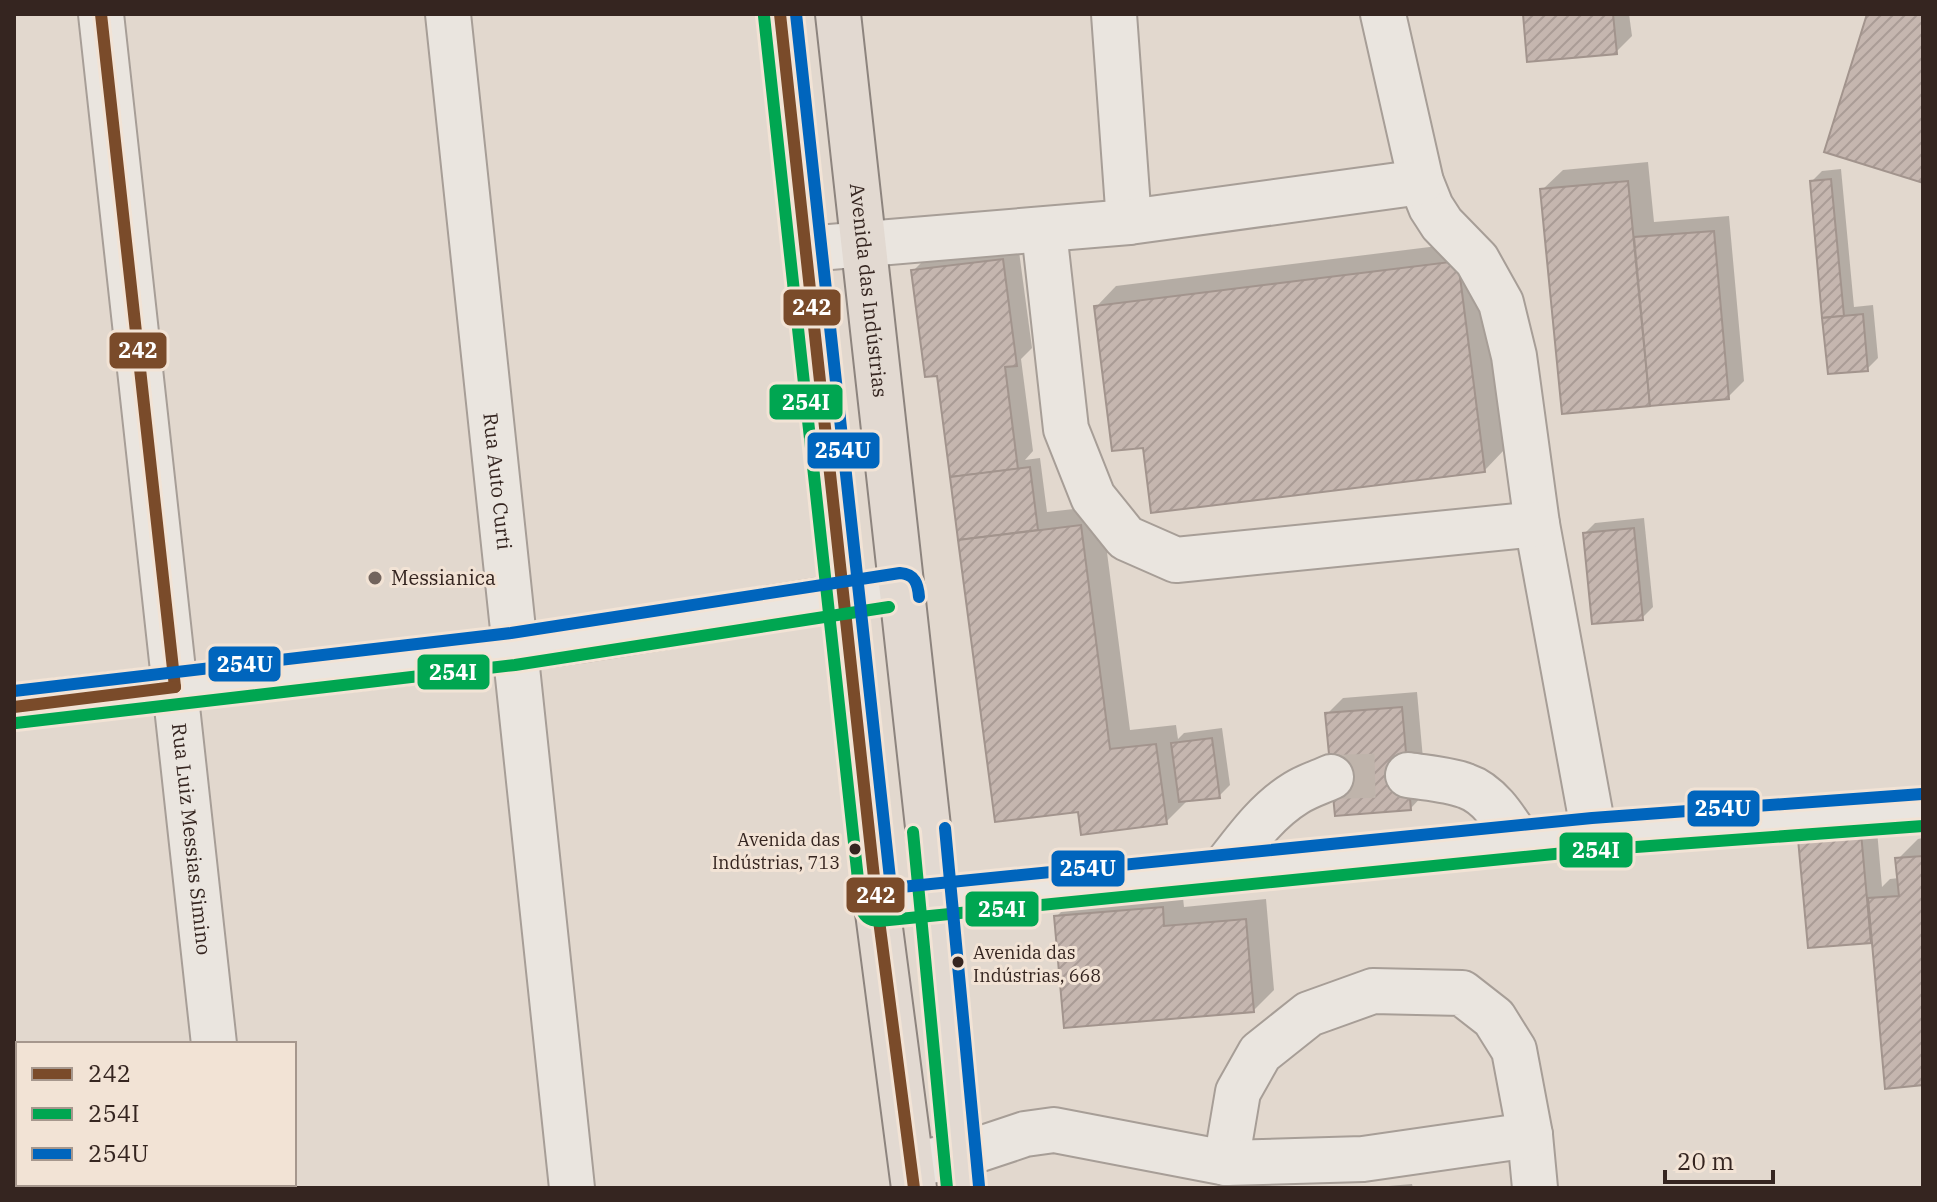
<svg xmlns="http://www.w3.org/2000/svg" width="1937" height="1202" font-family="'IBM Plex Serif',serif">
  <defs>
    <pattern id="building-hatch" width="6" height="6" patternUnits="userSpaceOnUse" patternTransform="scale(2)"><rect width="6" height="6" fill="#c5b6af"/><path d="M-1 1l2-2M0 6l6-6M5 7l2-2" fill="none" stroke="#aa9c96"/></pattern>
  </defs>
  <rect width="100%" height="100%" fill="#e2d8ce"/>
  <g fill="#0003">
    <path d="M1525,14h104l3,22 -16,16z"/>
    <path d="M1648,162l6,60 75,-6 15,165 -16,16 -164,14 -22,-221 21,-20z"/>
    <path d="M1841,169l13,138 19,-2 5,53 -11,11 -37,3 -18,-191 10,-10z"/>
    <path d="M1478,241l27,208 -20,21 -340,-25 -49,-138 20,-21z"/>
    <path d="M1018,244l14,104 -11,11 12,92 -8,9 15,-2 7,54 54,-6 29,224 46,-5 2,14 6,-6 38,-5 8,57 -11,11 -33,3v3l-20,20 -86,-13 -83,11 -59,-447 -25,-102 16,-16z"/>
    <path d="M1644,518l9,89 -11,11 -57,-85 10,-10z"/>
    <path d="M1417,692l9,100 -15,16 -84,-94 16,-16z"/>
    <path d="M1876,819l6,68 8,-8 9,-1 -1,-19 20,-20 5,-1v245l-50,-145 -3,3 -70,-101z"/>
    <path d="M1182,888l2,19 82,-8 8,91 -21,21 -197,-94 21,-21z"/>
    <path d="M1412,1184l1,4h-48z"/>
  </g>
  <g fill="url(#building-hatch)" stroke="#a2948d" stroke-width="2">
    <path d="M1523,14h90l4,40 -90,8z"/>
    <path d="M1867,14h56v169l-99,-31z"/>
    <path d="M1831,179l13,137 -22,2 -12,-137z"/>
    <path d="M1628,181l22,225 -88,8 -22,-225z"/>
    <path d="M1714,231l15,168 -79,7 -16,-169z"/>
    <path d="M1003,259l14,107 -12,1 13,102 -68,8 -13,-101 -12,1 -14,-107z"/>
    <path d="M1458,261l27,211 -334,41 -8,-65 -31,3 -18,-145z"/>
    <path d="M1863,314l5,57 -40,3 -6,-56z"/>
    <path d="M1030,467l8,63 -80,10 -8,-63z"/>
    <path d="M1081,525l29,224 46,-5 11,80 -86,11 -3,-23 -83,10 -37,-282z"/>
    <path d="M1634,528l9,92 -51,4 -9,-91z"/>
    <path d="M1402,707l9,103 -76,6 -10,-103z"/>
    <path d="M1212,738l8,60 -41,4 -8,-59z"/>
    <path d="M1861,833l10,110 -63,5 -10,-109z"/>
    <path d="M1923,856v229l-38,4 -17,-191 31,-2 -4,-38z"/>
    <path d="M1163,907l1,19 82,-7 8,93 -190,16 -10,-112z"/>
  </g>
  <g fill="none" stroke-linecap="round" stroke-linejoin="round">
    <path stroke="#bfb4ab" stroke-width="44" stroke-dasharray="44 22" stroke-linecap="butt" d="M1331,777l77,-2"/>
    <defs>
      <g id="minor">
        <path id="s1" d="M101,14l113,1030"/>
        <path id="s2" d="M448,14l124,1174"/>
        <path d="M1114,14l15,208"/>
        <path d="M1383,14l38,168 10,25 11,17 35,36 24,43 13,53 23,168 57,310"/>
        <path d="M1044,231l22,198 27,68 33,41 50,22 361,-36"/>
        <path d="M806,249l323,-27 292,-40"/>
        <path d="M14,707c166,-21 333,-36 499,-58 130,-16 259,-44 389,-60"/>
        <path d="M1408,775c19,3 40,4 58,11 24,8 40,35 53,55"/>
        <path d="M1222,871c22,-28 43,-59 74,-78 11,-7 24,-11 35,-16"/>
        <path d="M877,905l717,-71 329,-24"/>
        <path d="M1226,1163l12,-71 22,-39 49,-39 64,-23 89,2 32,25 20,32 16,85 5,53"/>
        <path d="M912,1164l47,-8 66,-22 29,-4 172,33 137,-4 167,-24"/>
        <path d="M229,1184v4"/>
      </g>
      <g id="major">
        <path d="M780,14l97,891 37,283"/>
        <path id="s3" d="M838,14l98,885 27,289"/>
      </g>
    </defs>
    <use href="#minor" stroke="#a79e97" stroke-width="48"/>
    <use href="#major" stroke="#8d847e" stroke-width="48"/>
    <use href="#minor" stroke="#eae5df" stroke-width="44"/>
    <use href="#major" stroke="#e2d9d1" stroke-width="44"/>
    <defs>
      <g id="bus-1">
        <path d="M101,14l74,673"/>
        <path d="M780,14l97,891 37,283"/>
        <path d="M14,707l161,-20"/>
      </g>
      <g id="bus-2">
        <path d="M764,16l97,891c2,9 8,14 18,14l716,-71 328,-24"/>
        <path d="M16,723l499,-58 374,-58"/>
        <path d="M913,832l34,356"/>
      </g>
      <g id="bus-3">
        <path d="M796,14l95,874 701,-70 330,-24"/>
        <path d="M14,691l497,-58 389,-60c15,1 18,11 19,24"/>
        <path d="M945,828l34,358"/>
      </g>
    </defs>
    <use href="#bus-1" stroke="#f2e3d5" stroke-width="18"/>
    <use href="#bus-2" stroke="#f2e3d5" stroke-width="18"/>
    <use href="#bus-3" stroke="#f2e3d5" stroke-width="18"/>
    <use href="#bus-1" stroke="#7a4b2a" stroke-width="12"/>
    <use href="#bus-2" stroke="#00a651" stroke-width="12"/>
    <use href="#bus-3" stroke="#0065bd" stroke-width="12"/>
  </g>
  <circle fill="#72645d" stroke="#f2e3d5" stroke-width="3" cx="375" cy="578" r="8"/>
  <g fill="#352520" stroke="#f2e3d5" stroke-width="3">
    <circle cx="855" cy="849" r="7"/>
    <circle cx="958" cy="962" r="7"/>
  </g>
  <g text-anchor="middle" stroke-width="6" stroke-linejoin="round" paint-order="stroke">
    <g font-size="18" fill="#352520" stroke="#f2e3d5" text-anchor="end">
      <text x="840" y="846">Avenida das<tspan x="840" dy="23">Indústrias, 713</tspan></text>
      <text x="973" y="959" text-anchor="start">Avenida das<tspan x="973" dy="23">Indústrias, 668</tspan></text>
    </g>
    <g font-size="20" fill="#352520" stroke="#f2e3d5">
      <text dy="7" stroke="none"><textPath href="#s3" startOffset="278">Avenida das Indústrias</textPath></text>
      <text dy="7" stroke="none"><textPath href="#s2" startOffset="470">Rua Auto Curti</textPath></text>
      <text dy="7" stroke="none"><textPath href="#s1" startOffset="830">Rua Luiz Messias Simino</textPath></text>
    </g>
    <g font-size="20" fill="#352520" stroke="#f2e3d5" text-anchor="start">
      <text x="391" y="585">Messianica</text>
    </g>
  </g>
  <g stroke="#f2e3d5" stroke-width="3">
    <rect x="782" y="288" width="60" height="39" rx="8" fill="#7a4b2a"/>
    <rect x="108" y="331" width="60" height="39" rx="8" fill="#7a4b2a"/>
    <rect x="768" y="383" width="76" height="38" rx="8" fill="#00a651"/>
    <rect x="806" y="431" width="75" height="39" rx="8" fill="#0065bd"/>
    <rect x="207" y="645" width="75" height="38" rx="8" fill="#0065bd"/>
    <rect x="416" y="653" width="75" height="38" rx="8" fill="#00a651"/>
    <rect x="1686" y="789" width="75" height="39" rx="8" fill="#0065bd"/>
    <rect x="1558" y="831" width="76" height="38" rx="8" fill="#00a651"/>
    <rect x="1050" y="849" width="76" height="39" rx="8" fill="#0065bd"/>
    <rect x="845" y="876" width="61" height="38" rx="8" fill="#7a4b2a"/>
    <rect x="964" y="890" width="76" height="38" rx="8" fill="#00a651"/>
  </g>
  <g font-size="22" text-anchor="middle" font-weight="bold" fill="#fff">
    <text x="812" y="315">242</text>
    <text x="138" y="358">242</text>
    <text x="806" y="410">254I</text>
    <text x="843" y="458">254U</text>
    <text x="245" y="672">254U</text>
    <text x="453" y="680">254I</text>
    <text x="1723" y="816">254U</text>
    <text x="1596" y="858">254I</text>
    <text x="1088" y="876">254U</text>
    <text x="876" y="903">242</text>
    <text x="1002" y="917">254I</text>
  </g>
  <rect width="1937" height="1202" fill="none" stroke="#352520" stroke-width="32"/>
  <rect x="16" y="1042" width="280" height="144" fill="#f2e3d5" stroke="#a6978d" stroke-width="2"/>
  <rect x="32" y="1068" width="40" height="12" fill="#7a4b2a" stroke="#a6978d" stroke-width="2"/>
  <text x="88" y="1082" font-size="24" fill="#352520">242</text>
  <rect x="32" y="1108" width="40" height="12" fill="#00a651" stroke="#a6978d" stroke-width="2"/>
  <text x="88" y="1122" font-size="24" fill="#352520">254I</text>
  <rect x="32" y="1148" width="40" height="12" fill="#0065bd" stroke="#a6978d" stroke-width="2"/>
  <text x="88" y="1162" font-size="24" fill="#352520">254U</text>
  <path d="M1665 1170v12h108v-12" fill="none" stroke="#352520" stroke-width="4"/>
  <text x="1677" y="1170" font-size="24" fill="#352520" stroke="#f2e3d5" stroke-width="6" paint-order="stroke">20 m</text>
</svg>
